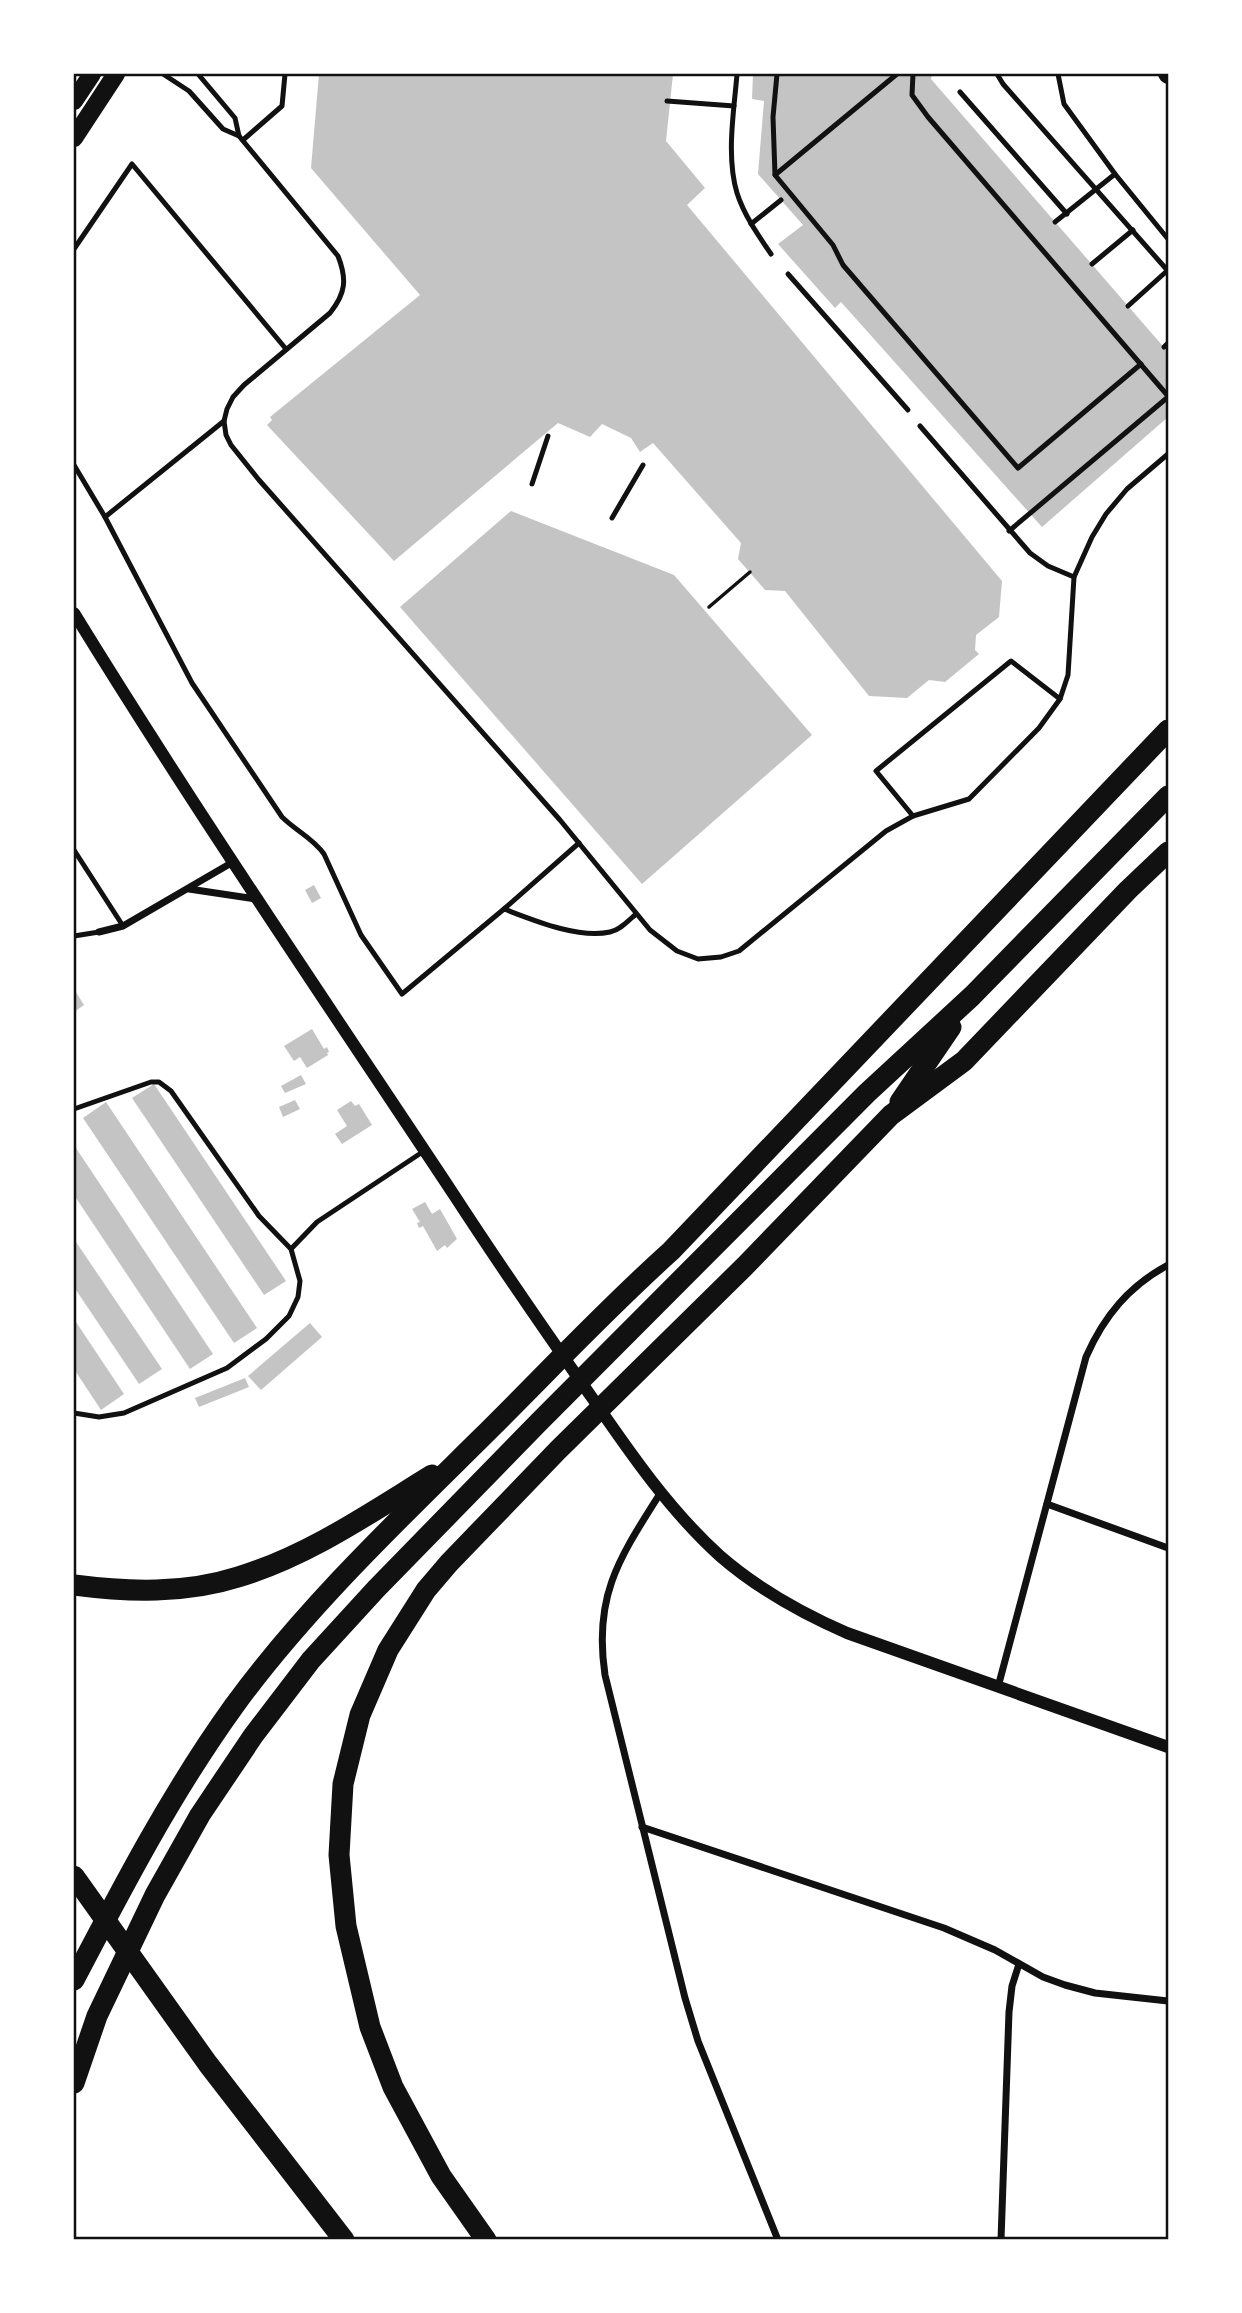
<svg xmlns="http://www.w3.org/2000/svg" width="1242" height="2313" font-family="Jost,sans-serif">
  <rect width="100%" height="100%" fill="#fff"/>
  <g fill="#c4c4c4">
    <path d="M319,74h354l-7,67 39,47 -18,17 315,376 -3,36 -23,18 -1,15 4,4 -34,28 -16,-2 -22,18 -38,-2 -84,-105 -20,-1 -27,-31 3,-16 -88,-100 -13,9 -9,-14 -29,-14 -12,13 -32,-14 -164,138 -127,-136 5,-5 -2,-3 150,-122 -109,-127z"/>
    <path d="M753,74h179l-1,5 237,273v24l-2,2 2,2v37l-126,110 -201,-225 -6,6 -57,-64 25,-19 -45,-51 6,-73 -12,-2z"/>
    <path d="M511,511l163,64 138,160 -170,149 -242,-277z"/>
    <path d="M314,885l7,13 -9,5 -7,-13z"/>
    <path d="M74,989l10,16 -10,7z"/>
    <path d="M312,1029l12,20 3,-2 2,5 -2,1 1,2 -21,13 -7,-11 -6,4 -10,-15z"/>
    <path d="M301,1075l5,9 -21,9 -4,-7z"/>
    <path d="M154,1084l132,197 -22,14 -132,-197z"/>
    <path d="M295,1100l5,9 -17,8 -4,-10z"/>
    <path d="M351,1101l4,5 4,-2 13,21 -30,19 -7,-10 12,-8 -10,-16z"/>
    <path d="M106,1102l151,226 -23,15 -151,-225z"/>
    <path d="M74,1145l139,209 -23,15 -116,-174z"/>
    <path d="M425,1202l7,12 8,-5 17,30 -10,9 -2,-3 -8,6 -14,-25 -4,2 -2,-5 3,-1 -8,-13z"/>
    <path d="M74,1239l88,130 -23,15 -65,-97z"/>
    <path d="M74,1319l50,75 -23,16 -27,-41z"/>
    <path d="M310,1323l12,14 -61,53 -13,-14z"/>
    <path d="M245,1378l4,9 -50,20 -4,-9z"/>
  </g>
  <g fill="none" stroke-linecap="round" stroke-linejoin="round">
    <path stroke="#111" stroke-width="3.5" d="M709,607l41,-35"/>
    <g stroke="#111" stroke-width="5">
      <path d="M163,74l26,17 34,38 16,7"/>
      <path d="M198,74l37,44 4,18 99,120c9,23 8,37 -8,57l-86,72 -11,12 -6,12 -3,12 2,14 5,10 28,35 301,340 90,110 27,21 21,8 23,-2 18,-6 147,-120 27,-15 -37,-45 135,-110 49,38"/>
      <path d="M737,74c-3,37 -11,82 0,119 7,22 21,42 34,61"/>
      <path d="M777,74l-4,43 2,58 58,70 10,20 175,203 123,-104"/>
      <path d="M913,74l-1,21 16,22 240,279"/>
      <path d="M997,74l6,10 165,187"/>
      <path d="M960,92l107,122"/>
      <path d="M667,101l67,5"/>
      <path d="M243,140l39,-34 3,-32"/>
      <path d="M1115,174l53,65"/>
      <path d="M775,175l122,-101"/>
      <path d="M1055,222l60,-48 -51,-70 -6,-30"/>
      <path d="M751,224l30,-24"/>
      <path d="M74,249l58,-85 154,185"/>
      <path d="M1092,264l41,-34"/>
      <path d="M788,274l120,136"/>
      <path d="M1128,306l40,-36"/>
      <path d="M1164,347l4,-4"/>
      <path d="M920,426l110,127 18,13 26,11"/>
      <path d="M74,465l31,52 87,166 90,134c14,14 31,21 42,37l37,81 41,59 102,-85c29,11 74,30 106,23 10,-2 18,-11 26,-18"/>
      <path d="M532,484l16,-48"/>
      <path d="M105,517l119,-96"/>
      <path d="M612,518l31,-53"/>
      <path d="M1009,531l159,-134"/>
      <path d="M913,816l56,-17 70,-71 21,-29 8,-24 6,-98 18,-40 14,-23 21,-25 41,-35"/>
      <path d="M74,850l49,76"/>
      <path d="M504,909l75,-66"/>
      <path d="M74,936l25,-4"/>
      <path d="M74,1109l77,-27h8l12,9 88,125 32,33 9,32 -2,16 -9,19 -23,23 -39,29 -103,45 -25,4 -25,-4"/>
      <path d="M291,1249l26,-27 107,-71"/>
    </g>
    <g stroke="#111" stroke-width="7">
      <path d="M189,889l67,10"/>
      <path d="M99,932l24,-6 110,-64"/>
      <path d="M661,1492c-41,65 -68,103 -56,183l80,323 13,43 80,199"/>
      <path d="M1047,1504l121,44"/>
      <path d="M998,1687l88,-330c18,-41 43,-71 82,-92"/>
      <path d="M642,1827l302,101 51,22 48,27 22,8 30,8 73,8"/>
      <path d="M1001,2240l8,-228 3,-26 7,-22"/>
    </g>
    <path stroke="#111" stroke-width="12" d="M74,613c121,197 252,389 380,582 43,66 87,130 132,194 40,58 81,119 134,167 38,33 81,57 127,77l321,114"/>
    <g stroke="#111" stroke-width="18">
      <path d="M1167,74l1,1"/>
      <path d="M74,101l18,-27"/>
      <path d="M74,138l42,-64"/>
    </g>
    <g stroke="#111" stroke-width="21">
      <path d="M900,1102l51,-75"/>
      <path d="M74,1585c54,7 111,9 164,-8 70,-21 132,-64 194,-102"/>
      <path d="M74,1876l134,188 136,176"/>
      <path d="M74,1980c49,-94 98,-188 160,-274 69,-95 161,-183 245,-266 64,-63 125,-129 192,-189l497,-521"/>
      <path d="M74,2083l23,-67 58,-121 45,-80 53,-79 58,-76 65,-71 163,-167 328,-329 105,-97 196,-200"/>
      <path d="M486,2240l-45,-64 -48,-89 -23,-60 -24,-101 -7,-71 4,-71 17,-69 28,-65 38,-60 23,-27 109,-113 187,-184 146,-151 73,-54 164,-171 40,-38"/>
    </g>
  </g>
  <rect width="1242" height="2313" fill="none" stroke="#ffffff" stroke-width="150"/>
  <rect x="75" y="75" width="1092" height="2163" fill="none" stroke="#111" stroke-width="2.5"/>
</svg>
